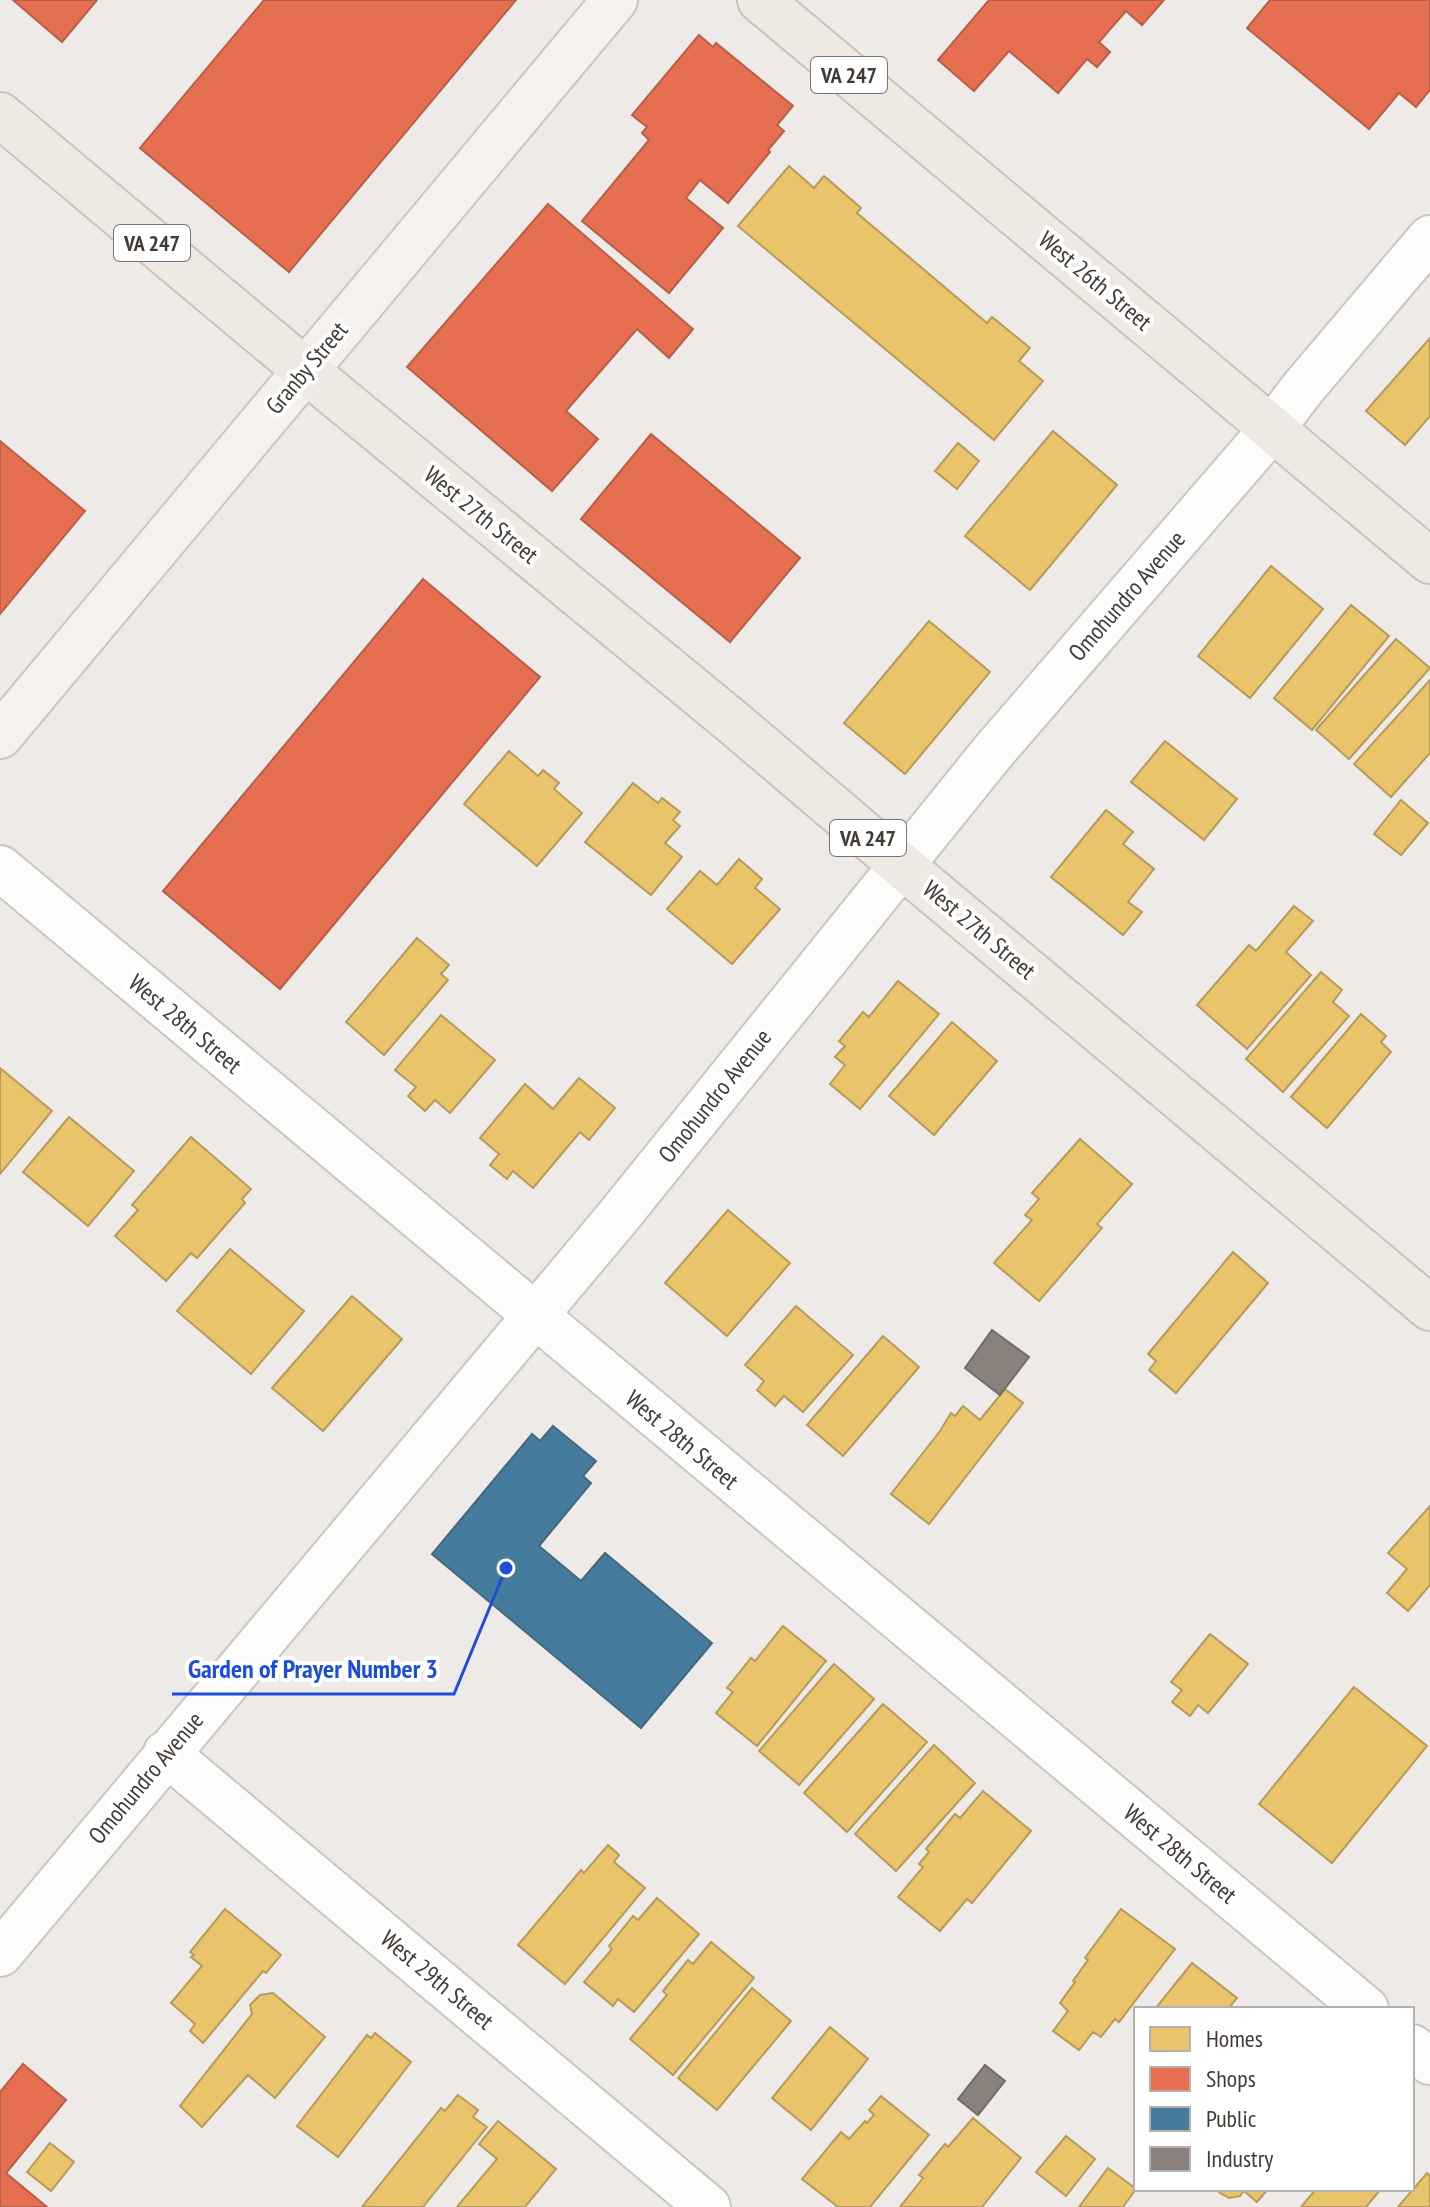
<svg xmlns="http://www.w3.org/2000/svg" width="1430" height="2207" font-family="'PT Sans Narrow',sans-serif">
  <rect width="100%" height="100%" fill="#edeae7"/>
  <g fill="#e9c46a" stroke="#b79b5a" stroke-width="2">
    <path d="M789,166l25,22 10,-12 37,32 -4,5 130,110 5,-6 38,31 -11,13 24,20 -49,59 -256,-214z"/>
    <path d="M1430,338v78l-25,29 -39,-34z"/>
    <path d="M1053,431l64,54 -87,105 -65,-54z"/>
    <path d="M958,443l21,18 -22,28 -22,-18z"/>
    <path d="M1271,566l52,43 -73,89 -52,-42z"/>
    <path d="M1351,605l38,31 -77,94 -38,-32z"/>
    <path d="M929,621l61,51 -85,102 -61,-51z"/>
    <path d="M1396,639l34,29 -81,91 -33,-29z"/>
    <path d="M1430,680v73l-39,44 -37,-33z"/>
    <path d="M1165,741l72,58 -33,41 -73,-58z"/>
    <path d="M509,751l29,25 5,-6 16,13 -5,6 28,24 -45,53 -73,-62z"/>
    <path d="M633,783l25,20 4,-5 18,14 -7,8 7,6 -15,17 17,14 -31,38 -66,-53z"/>
    <path d="M1401,800l27,23 -27,32 -27,-21z"/>
    <path d="M1106,810l27,22 -10,12 31,25 -26,33 14,10 -19,23 -72,-58z"/>
    <path d="M739,859l23,20 -7,9 25,21 -48,55 -65,-55 33,-38 17,14z"/>
    <path d="M1294,906l19,15 -27,31 25,23 -64,74 -50,-44 52,-60 7,6z"/>
    <path d="M417,938l32,27 -8,9 7,6 -64,75 -38,-33z"/>
    <path d="M1321,972l21,18 -9,12 16,14 -66,76 -37,-33z"/>
    <path d="M898,981l41,33 -79,95 -30,-25 15,-19 -10,-8 10,-11 -6,-5 24,-29 6,5z"/>
    <path d="M1361,1014l25,22 -5,6 10,10 -64,76 -36,-31z"/>
    <path d="M441,1015l54,45 -45,53 -15,-13 -10,11 -17,-15 8,-9 -21,-17z"/>
    <path d="M952,1022l45,39 -63,74 -45,-39z"/>
    <path d="M0,1068l52,43 -52,63z"/>
    <path d="M579,1078l36,30 -26,32 -9,-8 -47,56 -20,-17 -6,8 -17,-14 9,-11 -19,-16 45,-54 28,25z"/>
    <path d="M69,1117l65,54 -46,55 -65,-54z"/>
    <path d="M191,1137l60,52 -9,10 3,4 -48,55 -6,-5 -25,28 -51,-45 23,-26 -6,-5z"/>
    <path d="M1080,1139l52,45 -35,40 5,4 -63,73 -45,-38 38,-43 -7,-5 14,-16 -7,-6z"/>
    <path d="M728,1210l62,53 -63,73 -62,-53z"/>
    <path d="M230,1249l74,62 -53,63 -74,-63z"/>
    <path d="M1233,1252l35,31 -92,110 -27,-23 7,-9 -8,-7z"/>
    <path d="M352,1296l50,43 -79,92 -51,-43z"/>
    <path d="M796,1306l57,49 -50,57 -19,-16 -9,10 -18,-16 7,-9 -19,-16z"/>
    <path d="M883,1336l36,31 -76,89 -36,-31z"/>
    <path d="M1005,1389l18,14 -94,121 -38,-30 49,-63 11,-18 4,3 8,-10 17,14z"/>
    <path d="M1430,1506v79l-22,26 -21,-18 20,-24 -19,-16z"/>
    <path d="M783,1626l43,35 -69,85 -41,-33 17,-21 -6,-4 24,-30 4,3z"/>
    <path d="M1210,1634l38,30 -40,49 -10,-8 -8,11 -18,-14 10,-12 -11,-8z"/>
    <path d="M834,1664l40,35 -75,86 -40,-34z"/>
    <path d="M1354,1687l73,59 -95,117 -73,-59z"/>
    <path d="M883,1704l44,38 -80,90 -43,-39z"/>
    <path d="M934,1745l41,38 -79,88 -41,-37z"/>
    <path d="M983,1791l48,40 -59,72 -5,-4 -27,32 -42,-34 25,-30 -4,-3 10,-12 -3,-3 29,-35 5,4z"/>
    <path d="M608,1845l11,10 -5,7 31,26 -80,96 -47,-39 63,-75 3,3z"/>
    <path d="M657,1898l42,36 -65,78 -16,-13 -5,7 -29,-24 28,-33 -3,-3 24,-30 5,4z"/>
    <path d="M225,1909l56,46 -15,18 -3,-2 -60,72 -13,-12 5,-7 -24,-21 31,-37 -11,-9 3,-2 -4,-3z"/>
    <path d="M1121,1909l54,40 -56,73 -4,-3 -14,18 -8,-5 -14,18 -26,-19 15,-20 -8,-8 15,-21 -2,-1 15,-21 -3,-2z"/>
    <path d="M711,1942l43,36 -81,97 -43,-36 37,-44 -4,-4 25,-31 5,4z"/>
    <path d="M1192,1963l45,35 -9,11h-73z"/>
    <path d="M752,1988l39,33 -74,89 -39,-32z"/>
    <path d="M273,1993l52,44 -50,61 -27,-23 -46,52 -22,-21 72,-92 -2,-9 10,-10z"/>
    <path d="M830,2027l38,32 -57,71 -39,-32z"/>
    <path d="M375,2033l36,29 -73,95 -41,-31 70,-91 4,3z"/>
    <path d="M458,2095l20,15 -5,7 14,10 -64,80h-61l79,-99 4,3z"/>
    <path d="M881,2096l48,39 -59,72h-32l-36,-28 39,-47 8,7 16,-18 2,2 7,-8 -5,-5z"/>
    <path d="M973,2118l48,40 -39,49h-82l23,-29 -4,-3 26,-31 3,3z"/>
    <path d="M498,2121l58,48 -31,38h-68l40,-48 -18,-15z"/>
    <path d="M1066,2136l29,23 -29,37 -30,-24z"/>
    <path d="M50,2143l24,19 -23,29 -24,-19z"/>
    <path d="M1108,2168l28,21 -13,18h-44z"/>
    <path d="M1427,2173l3,3v31h-32z"/>
    <path d="M1217,2189h51l-11,13 -13,-11 -4,5 -11,2 -9,-5z"/>
    <path d="M1316,2189h65l-15,18h-65z"/>
  </g>
  <g fill="#e76f51" stroke="#b65f49" stroke-width="2">
    <path d="M13,0h84l-35,42z"/>
    <path d="M264,0h252l-227,272 -149,-124z"/>
    <path d="M989,0h175l-22,25 -16,-14 -27,31 11,10 -13,15 -10,-8 -29,34 -49,-42 -35,40 -36,-31z"/>
    <path d="M1270,0h160v90l-14,17 -17,-14 -30,36 -122,-101z"/>
    <path d="M699,35l14,12 3,-4 77,63 -16,19 7,6 -16,19 2,2 -42,51 -28,-23 -14,18 37,30 -54,65 -87,-72 67,-81 -7,-7 5,-6 -15,-12z"/>
    <path d="M548,204l145,125 -24,29 -32,-29 -71,82 32,28 -46,52 -145,-124z"/>
    <path d="M651,434l149,124 -70,84 -149,-123z"/>
    <path d="M0,441l85,70 -85,103z"/>
    <path d="M423,579l117,98 -260,312 -117,-98z"/>
    <path d="M23,2064l43,36 -60,73 41,34h-47v-115z"/>
  </g>
  <path fill="#457b9d" stroke="#44687e" stroke-width="2" d="M553,1426l43,35 -13,15 8,7 -52,63 42,35 24,-28 107,90 -71,85 -209,-174 100,-120 8,7z"/>
  <g fill="#8a817c" stroke="#746c67" stroke-width="2">
    <path d="M992,1330l37,27 -29,38 -35,-27z"/>
    <path d="M985,2065l20,16 -27,34 -20,-16z"/>
  </g>
  <g fill="none" stroke-linecap="round" stroke-linejoin="round">
    <defs>
      <g id="street">
        <path d="M0,868l1366,1141"/>
        <path d="M166,1753l542,454"/>
        <path d="M0,1954l617,-736 375,-465 279,-323 32,-42 127,-150"/>
        <path d="M1412,2047l18,15"/>
      </g>
      <path id="secondary" d="M0,736l615,-736"/>
      <g id="primary">
        <path d="M760,0l670,561"/>
        <path d="M0,115l305,255 430,354 134,114 561,470"/>
      </g>
    </defs>
    <use href="#street" stroke="#c9c6c3" stroke-width="48"/>
    <use href="#secondary" stroke="#cdc7c0" stroke-width="48"/>
    <use href="#primary" stroke="#cec2b6" stroke-width="48"/>
    <use href="#street" stroke="#fcfcfb" stroke-width="44"/>
    <use href="#secondary" stroke="#f5f2ee" stroke-width="44"/>
    <use href="#primary" stroke="#efe9e3" stroke-width="44"/>
  </g>
  <g text-anchor="middle" stroke-width="8" stroke-linejoin="round" paint-order="stroke">
    <g fill="#fff" stroke="#7b7572" stroke-width="2">
      <rect x="811" y="57" width="76" height="36" rx="6"/>
      <rect x="114" y="225" width="76" height="36" rx="6"/>
      <rect x="830" y="820" width="76" height="36" rx="6"/>
    </g>
    <g font-size="22" font-weight="bold" fill="#423a35">
      <text x="849" y="83">VA 247</text>
      <text x="152" y="251">VA 247</text>
      <text x="868" y="846">VA 247</text>
    </g>
    <g font-size="24" fill="#423a35" stroke="#fff">
      <text transform="translate(1095 281) rotate(40)" y="8">West 26th Street</text>
      <text transform="translate(307 368) rotate(-50)" y="8">Granby Street</text>
      <text transform="translate(481 515) rotate(39)" y="8">West 27th Street</text>
      <text transform="translate(1127 596) rotate(-49)" y="8">Omohundro Avenue</text>
      <text transform="translate(979 930) rotate(40)" y="8">West 27th Street</text>
      <text transform="translate(185 1024) rotate(40)" y="8">West 28th Street</text>
      <text transform="translate(715 1096) rotate(-51)" y="8">Omohundro Avenue</text>
      <text transform="translate(682 1440) rotate(40)" y="8">West 28th Street</text>
      <text transform="translate(146 1778) rotate(-50)" y="8">Omohundro Avenue</text>
      <text transform="translate(1180 1854) rotate(40)" y="8">West 28th Street</text>
      <text transform="translate(437 1980) rotate(40)" y="8">West 29th Street</text>
    </g>
  </g>
  <path fill="none" stroke="#1d4ed8" stroke-width="3" d="M506 1568L454 1694H172"/>
  <circle fill="#1d4ed8" stroke="#fff" stroke-width="3" cx="506" cy="1568" r="8"/>
  <g font-size="26" text-anchor="middle" font-weight="bold" fill="#1d4ed8" stroke="#fff" stroke-width="8" stroke-linejoin="round" paint-order="stroke">
    <text x="313" y="1678">Garden of Prayer Number 3</text>
  </g>
  <rect x="1134" y="2007" width="280" height="184" fill="#ffffff" stroke="#b3b0ae" stroke-width="2"/>
  <rect x="1150" y="2027" width="40" height="24" fill="#e9c46a" stroke="#b3b0ae" stroke-width="2"/>
  <text x="1206" y="2047" font-size="24" fill="#423a35">Homes</text>
  <rect x="1150" y="2067" width="40" height="24" fill="#e76f51" stroke="#b3b0ae" stroke-width="2"/>
  <text x="1206" y="2087" font-size="24" fill="#423a35">Shops</text>
  <rect x="1150" y="2107" width="40" height="24" fill="#457b9d" stroke="#b3b0ae" stroke-width="2"/>
  <text x="1206" y="2127" font-size="24" fill="#423a35">Public</text>
  <rect x="1150" y="2147" width="40" height="24" fill="#8a817c" stroke="#b3b0ae" stroke-width="2"/>
  <text x="1206" y="2167" font-size="24" fill="#423a35">Industry</text>
</svg>
